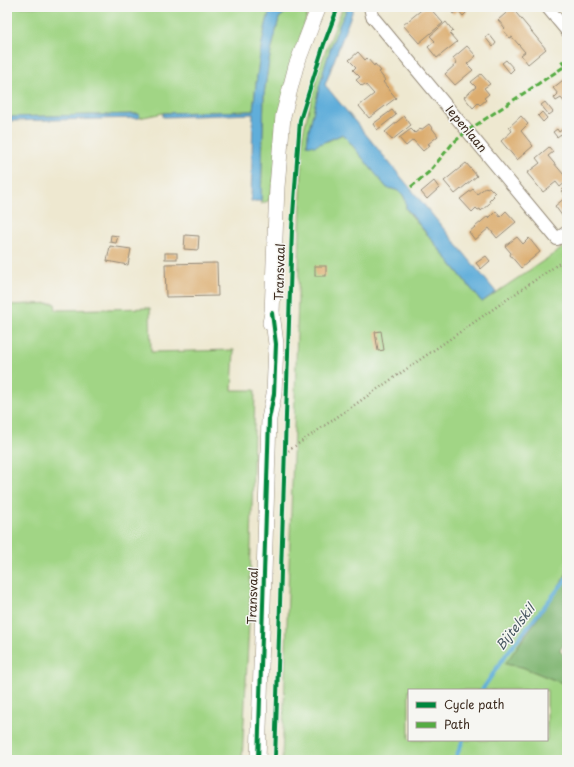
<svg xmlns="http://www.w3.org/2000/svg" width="574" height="767" font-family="'Playpen Sans',sans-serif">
  <rect width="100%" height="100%" fill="#f6f6f2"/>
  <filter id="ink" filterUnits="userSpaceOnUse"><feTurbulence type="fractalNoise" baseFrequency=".025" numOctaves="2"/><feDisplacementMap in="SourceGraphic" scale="8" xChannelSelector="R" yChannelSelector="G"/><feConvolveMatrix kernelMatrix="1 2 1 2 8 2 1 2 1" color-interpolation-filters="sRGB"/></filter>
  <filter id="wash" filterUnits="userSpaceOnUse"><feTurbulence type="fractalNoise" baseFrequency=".012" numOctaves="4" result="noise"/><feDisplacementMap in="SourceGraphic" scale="16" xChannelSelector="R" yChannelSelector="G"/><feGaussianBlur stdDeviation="0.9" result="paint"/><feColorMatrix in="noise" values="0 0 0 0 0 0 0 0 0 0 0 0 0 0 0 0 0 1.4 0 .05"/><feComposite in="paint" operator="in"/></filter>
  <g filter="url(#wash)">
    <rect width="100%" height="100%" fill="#eee8d0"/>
    <g fill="#a1d585" stroke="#6e8052" fill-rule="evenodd">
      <path d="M7,7h264c-11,34 -14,69 -18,104l-90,2 -24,5 -1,-4 -131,3z"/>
      <path d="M288,7h22l-8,24 -32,169 -9,4 3,-110 5,-33 10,-43 7,-6z"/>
      <path d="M343,7h5c-21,40 -30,85 -40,128l-1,10 21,-4 15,-7 44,54c14,2 19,6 19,21l76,93 85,-57v328l-22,35 -18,23 -21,33 16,3 45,18v75h-285l12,-332 9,-295 16,-65zM409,690h138v50h-138z"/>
      <path d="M55,303l1,7 94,-2 1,44 83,-2 -2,40h23l-6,234 -7,136h-235v-455z"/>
    </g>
    <path fill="#80b672" stroke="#5e7048" d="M567,573v67l-7,10 1,2 6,6v27l-45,-18 -17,-3 40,-56z"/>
    <g fill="#60aeda" stroke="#4e6c7c">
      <path d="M271,7h17l-2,5 -7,6 -10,43 -5,33 -3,107h-10l2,-87 -90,3v-4l90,-2c4,-35 7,-70 18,-104z"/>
      <path d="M348,7h6l-29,78 171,207 -14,10 -76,-94c0,-14 -5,-18 -19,-20l-44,-54 -28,12 -8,-1 1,-10c10,-43 19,-88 40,-128z"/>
      <path d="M139,114v4l-132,3v-4z"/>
    </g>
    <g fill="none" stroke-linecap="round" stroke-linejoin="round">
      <g stroke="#60aeda" stroke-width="4">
        <path d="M482,690l25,-37 60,-75"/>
        <path d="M455,760l8,-20"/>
      </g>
    </g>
    <g id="blocks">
      <g fill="#dcad70">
        <path d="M425,7h4l14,16 -24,20 -16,-18z"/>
        <path d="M455,7h7l5,5 -4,4 -5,-6 -5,4 -2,-3z"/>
        <path d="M512,8l34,41 -18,15 -7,-9 4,-3 -13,-15 -2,1 -7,-8 2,-2 -7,-8z"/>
        <path d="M446,22l7,9 -3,3 7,8 -20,16 -9,-11 7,-6 -5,-5z"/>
        <path d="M489,34l7,9 -3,4 -8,-10z"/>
        <path d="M467,46l9,10 -9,8 6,6 -18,15 -10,-11 12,-11 -4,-5z"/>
        <path d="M358,52l7,8 2,-2 7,8 1,-2 6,7 -2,1 6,8 -2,2 13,16 -27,20 -10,-12 15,-12 -9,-10 -3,2 -6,-6 4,-3 -7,-7 3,-3 -7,-7z"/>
        <path d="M506,60l8,9 -4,4 -8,-10z"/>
        <path d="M481,74l9,10 -6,4 5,6 -5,4 2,2 -6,5 -2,-2 -5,5 -9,-11 12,-10 -5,-5z"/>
        <path d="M567,77v28l-6,-7 -5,3 -2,-3 4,-4 -5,-6z"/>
        <path d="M545,102l8,10 -4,3 -8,-10z"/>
        <path d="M392,110l4,5 -19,15 -4,-6z"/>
        <path d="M542,112l5,6 -4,4 -5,-6z"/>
        <path d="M404,116l7,9 -19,15 -7,-8z"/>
        <path d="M521,116l7,8 -7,7 12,15 -16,14 -16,-19 11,-10 -3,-4z"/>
        <path d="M429,124l9,12 -10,8 2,1 -7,6 -10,-11 -7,6 -7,-8 12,-9 4,4 5,-4 1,1z"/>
        <path d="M557,129l2,3 4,-3 4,4 -4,4 -2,-3 -4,3 -4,-5z"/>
        <path d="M549,147l4,5 -5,4 16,19 3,-2v8l-7,6 -4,-5 -13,10 -16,-19 13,-10 -4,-5z"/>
        <path d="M466,163l11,13 -22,18 -11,-13z"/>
        <path d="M434,181l5,7 -12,11 -6,-7z"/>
        <path d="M567,186v28l-4,3 -8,-11 11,-9 -5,-6z"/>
        <path d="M486,187l1,1 2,-1 6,6 -2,2 1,1 -5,5 1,2 -9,8 -1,-2 -2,1 -2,-2 -4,4 -12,-13 13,-10 4,5z"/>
        <path d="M496,211l4,6 6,-6 10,11 -19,16 -8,-10 -14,12 -6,-8 19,-16 1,2z"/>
        <path d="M111,235l7,1 -2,7 -6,-1z"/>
        <path d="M185,235l14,1 -1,14 -14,-1z"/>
        <path d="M517,237l6,7 6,-6 11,14 -19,16 -11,-13 1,-2 -6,-7z"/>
        <path d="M110,246l21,3 -3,16 -21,-4z"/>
        <rect x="165" y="253" width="12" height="6"/>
        <path d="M486,256l4,5 -9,8 -5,-6z"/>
        <path d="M217,263l1,33 -52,1 -1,-33z"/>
        <rect x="315" y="266" width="11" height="10"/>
        <path d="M381,331l3,19 -6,1 -3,-19z"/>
      </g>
    </g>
  </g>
  <g filter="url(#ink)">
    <use href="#blocks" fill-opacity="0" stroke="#948977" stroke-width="1"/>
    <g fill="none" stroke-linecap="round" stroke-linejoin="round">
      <defs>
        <g id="minor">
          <path d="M370,7l2,9 185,223 10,-7"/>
          <path d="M547,7l20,24"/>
        </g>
        <g id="tertiary">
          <path d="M270,323l2,-10 5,-126 6,-71 13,-50 16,-42 7,-17"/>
          <path d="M258,760l11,-341 5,-25 2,-50 -4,-31"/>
        </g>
      </defs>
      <use href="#minor" stroke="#948977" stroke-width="14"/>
      <use href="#tertiary" stroke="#948977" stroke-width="16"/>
      <g stroke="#948977" stroke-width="2.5" stroke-dasharray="1 3" stroke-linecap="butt">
        <path d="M565,66l2,2"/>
        <path d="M285,453l282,-195"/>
      </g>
      <use href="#minor" stroke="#fff" stroke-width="12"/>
      <use href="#tertiary" stroke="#fff" stroke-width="15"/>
      <path stroke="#55ab43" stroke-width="3" stroke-dasharray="6 3" stroke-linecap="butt" d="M411,187l18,-15 24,-29 14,-12 98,-65 -3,-4 5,-4"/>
      <defs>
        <g id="cycleway">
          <path d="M258,760l11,-341 5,-25 2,-50 -4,-31"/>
          <path d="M275,760l17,-532 8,-108 24,-76 14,-37"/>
        </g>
      </defs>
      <use href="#cycleway" stroke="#f6f6f2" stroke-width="6"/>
      <use href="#cycleway" stroke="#00873e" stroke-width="4"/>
    </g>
  </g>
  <g text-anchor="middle" stroke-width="3" stroke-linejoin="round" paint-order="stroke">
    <g font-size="12" fill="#3b2a1e" stroke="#f6f6f2">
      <text transform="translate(466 129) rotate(50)" y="4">Iepenlaan</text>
      <text transform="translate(280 272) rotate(-88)" y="4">Transvaal</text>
      <text transform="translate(253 596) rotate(-88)" y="4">Transvaal</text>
    </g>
    <g font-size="13" font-style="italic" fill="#485860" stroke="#f6f6f2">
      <text transform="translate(515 627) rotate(-52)" y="5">Bijtelskil</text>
    </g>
  </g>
  <rect width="574" height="767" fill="none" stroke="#f6f6f2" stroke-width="24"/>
  <rect x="408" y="689" width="140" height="52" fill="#f6f6f2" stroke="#aba49d"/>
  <rect x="416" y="702" width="20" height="6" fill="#00873e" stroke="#aba49d"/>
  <text x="444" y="709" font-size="12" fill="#3b2a1e">Cycle path</text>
  <rect x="416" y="722" width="20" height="6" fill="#55ab43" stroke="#aba49d"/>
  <text x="444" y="729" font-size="12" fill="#3b2a1e">Path</text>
</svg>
